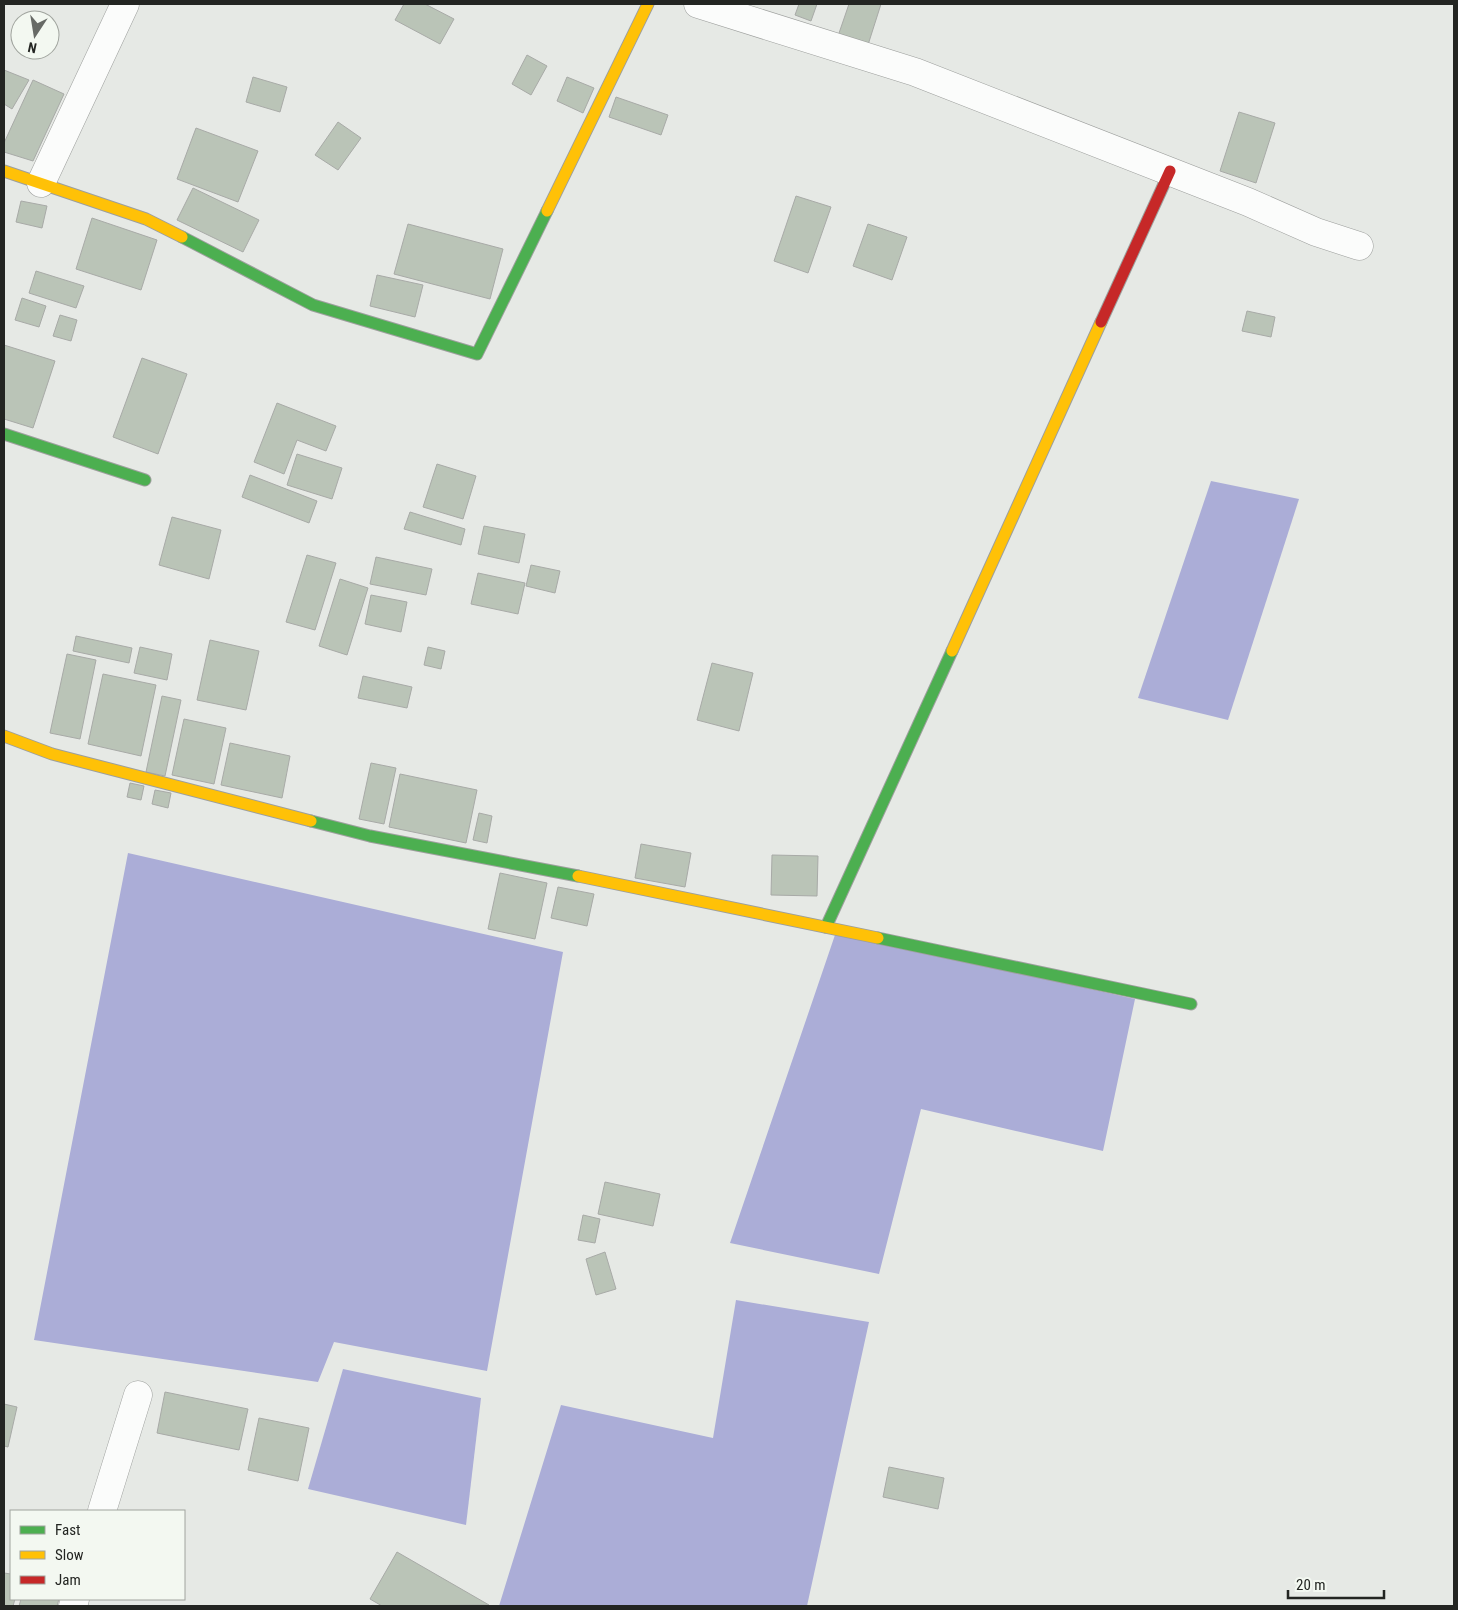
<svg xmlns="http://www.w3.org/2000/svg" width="1458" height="1610" font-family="'Roboto Condensed',sans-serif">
  <rect width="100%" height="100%" fill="#e6e9e5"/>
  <g fill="#abadd7">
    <path d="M1211,481l88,18 -71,221 -90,-22z"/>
    <path d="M128,853l435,99 -76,419 -153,-29 -16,40 -284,-42z"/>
    <path d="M836,932l299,67 -32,152 -182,-42 -42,165 -149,-31z"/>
    <path d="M736,1300l133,22 -62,284h-308l62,-201 152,33z"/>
    <path d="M343,1369l138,29 -15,127 -158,-36z"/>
  </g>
  <g fill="#bac4b7" stroke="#a8aaa7">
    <path d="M404,4h21l29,15 -14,25 -45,-24z"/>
    <path d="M799,4h18l-6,17 -16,-6z"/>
    <path d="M849,4h32l-14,44 -30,-9z"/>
    <path d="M527,55l20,11 -16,29 -19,-11z"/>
    <path d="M4,70l25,10 -17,29 -8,-5z"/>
    <path d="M253,77l34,10 -7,25 -34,-10z"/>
    <path d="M567,77l27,11 -11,25 -26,-12z"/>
    <path d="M33,80l31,14 -31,67 -29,-9v-9z"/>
    <path d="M616,97l52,18 -7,20 -52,-18z"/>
    <path d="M1239,112l36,11 -19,60 -36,-12z"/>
    <path d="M338,122l23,16 -23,32 -23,-15z"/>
    <path d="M196,128l62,23 -20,51 -61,-23z"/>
    <path d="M193,188l66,32 -16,32 -66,-32z"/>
    <path d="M796,196l35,11 -23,66 -34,-12z"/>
    <path d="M21,201l26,5 -5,22 -26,-6z"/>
    <path d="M92,218l65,22 -16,50 -65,-21z"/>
    <path d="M408,224l95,25 -13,50 -96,-25z"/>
    <path d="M868,224l39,13 -15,43 -39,-14z"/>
    <path d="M36,271l48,15 -8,22 -47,-15z"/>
    <path d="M377,275l46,10 -8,32 -45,-11z"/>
    <path d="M22,298l24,8 -7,21 -24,-7z"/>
    <path d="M1247,311l28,6 -4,20 -29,-6z"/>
    <path d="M60,315l17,5 -6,21 -18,-5z"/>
    <path d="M4,345l51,16 -22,67 -29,-9z"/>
    <path d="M142,358l45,16 -29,80 -45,-17z"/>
    <path d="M277,403l59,23 -10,25 -29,-11 -13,34 -30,-12z"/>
    <path d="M297,454l45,14 -10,31 -45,-14z"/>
    <path d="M437,464l39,12 -13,43 -40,-12z"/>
    <path d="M250,475l67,26 -8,22 -67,-26z"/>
    <path d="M410,512l55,17 -4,16 -57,-16z"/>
    <path d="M172,517l49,13 -12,49 -50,-14z"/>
    <path d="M484,526l41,8 -6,29 -41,-9z"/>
    <path d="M307,555l29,8 -21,67 -29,-8z"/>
    <path d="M376,557l56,12 -6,26 -56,-11z"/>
    <path d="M531,565l29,6 -5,22 -29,-7z"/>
    <path d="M478,573l47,10 -7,31 -47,-10z"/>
    <path d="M340,579l28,9 -21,67 -28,-9z"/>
    <path d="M371,595l36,7 -6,30 -36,-8z"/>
    <path d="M76,636l56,12 -3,15 -56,-12z"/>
    <path d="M210,640l49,11 -13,59 -49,-10z"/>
    <path d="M140,647l32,7 -5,26 -33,-7z"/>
    <path d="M428,647l17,4 -4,18 -17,-4z"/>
    <path d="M67,654l29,6 -16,79 -30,-6z"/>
    <path d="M712,663l41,10 -14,58 -42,-11z"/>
    <path d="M103,674l53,11 -15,71 -53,-12z"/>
    <path d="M363,676l49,11 -5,21 -49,-10z"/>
    <path d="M162,696l19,4 -16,76 -19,-4z"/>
    <path d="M184,719l42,9 -12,56 -42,-9z"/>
    <path d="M230,743l60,13 -8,42 -61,-13z"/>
    <path d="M371,763l25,5 -12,56 -25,-5z"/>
    <path d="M400,774l77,16 -11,53 -77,-16z"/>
    <path d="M130,783l14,3 -3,14 -14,-3z"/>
    <path d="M155,790l16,3 -3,15 -16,-4z"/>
    <path d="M479,813l13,3 -5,27 -14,-3z"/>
    <path d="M641,844l50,9 -6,34 -50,-9z"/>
    <path d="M772,855l46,1 -1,40 -46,-1z"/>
    <path d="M500,873l47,10 -12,56 -47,-10z"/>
    <path d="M558,887l36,7 -7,32 -36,-8z"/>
    <path d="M605,1182l55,12 -7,32 -55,-12z"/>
    <path d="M583,1215l17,4 -5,24 -17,-3z"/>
    <path d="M605,1252l11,37 -20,6 -10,-36z"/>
    <path d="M165,1392l83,17 -9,41 -82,-17z"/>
    <path d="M4,1404l13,3 -9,40 -4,-1z"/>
    <path d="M259,1418l50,10 -11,53 -50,-11z"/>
    <path d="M889,1467l55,11 -6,31 -55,-12z"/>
    <path d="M397,1552l92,53 -107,1 -12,-7z"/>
    <path d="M4,1573l7,1v25h4l-2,7h-9z"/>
    <path d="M21,1599h38l-2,7h-38z"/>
  </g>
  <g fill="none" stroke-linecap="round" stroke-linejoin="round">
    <defs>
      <g id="street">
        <path d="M698,4l217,68 333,130 68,30 43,14"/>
        <path d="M41,183l84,-179"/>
        <path d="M102,1511l36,-116"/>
        <path d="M73,1606l2,-7"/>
      </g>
      <g id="fast">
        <path d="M182,237l131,68 164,49 70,-143"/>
        <path d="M4,434l141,46"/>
        <path d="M311,821l59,15 208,40"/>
        <path d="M826,927l126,-276"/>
        <path d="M878,938l313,66"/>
      </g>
      <g id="slow">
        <path d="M4,171l142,48 36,18"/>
        <path d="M547,211l101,-207"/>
        <path d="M952,651l149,-329"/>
        <path d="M4,736l48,18 259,67"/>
        <path d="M578,876l300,62"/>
      </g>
      <path id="jam" d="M1101,322l69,-151"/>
    </defs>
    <use href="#street" stroke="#9d9f9d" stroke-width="29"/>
    <use href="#fast" stroke="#9d9f9d" stroke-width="13"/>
    <use href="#slow" stroke="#9d9f9d" stroke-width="13"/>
    <use href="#jam" stroke="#9d9f9d" stroke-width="13"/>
    <use href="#street" stroke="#fbfcfb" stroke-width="28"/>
    <use href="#fast" stroke="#4caf50" stroke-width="11"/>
    <use href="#slow" stroke="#ffc107" stroke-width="11"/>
    <use href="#jam" stroke="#c62828" stroke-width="11"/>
  </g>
  <rect width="1458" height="1610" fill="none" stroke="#232522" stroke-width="10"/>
  <rect x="10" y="1510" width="175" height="90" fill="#f3f8f1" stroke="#a0a49e"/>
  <rect x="20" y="1526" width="25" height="8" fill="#4caf50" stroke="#a0a49e"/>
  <text x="55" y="1535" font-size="15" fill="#232522">Fast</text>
  <rect x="20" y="1551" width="25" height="8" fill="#ffc107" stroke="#a0a49e"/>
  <text x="55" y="1560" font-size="15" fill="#232522">Slow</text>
  <rect x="20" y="1576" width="25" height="8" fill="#c62828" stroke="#a0a49e"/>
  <text x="55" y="1585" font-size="15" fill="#232522">Jam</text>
  <g transform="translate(35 35) rotate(192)"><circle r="24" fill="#f3f8f1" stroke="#a0a49e"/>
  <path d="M0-4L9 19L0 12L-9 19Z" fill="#676a66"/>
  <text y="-8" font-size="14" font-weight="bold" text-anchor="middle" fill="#232522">N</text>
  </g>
  <path d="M1288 1590v8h96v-8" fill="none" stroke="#232522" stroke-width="2.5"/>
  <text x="1296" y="1590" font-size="15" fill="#232522" stroke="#f3f8f1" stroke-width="4" paint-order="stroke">20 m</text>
</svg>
